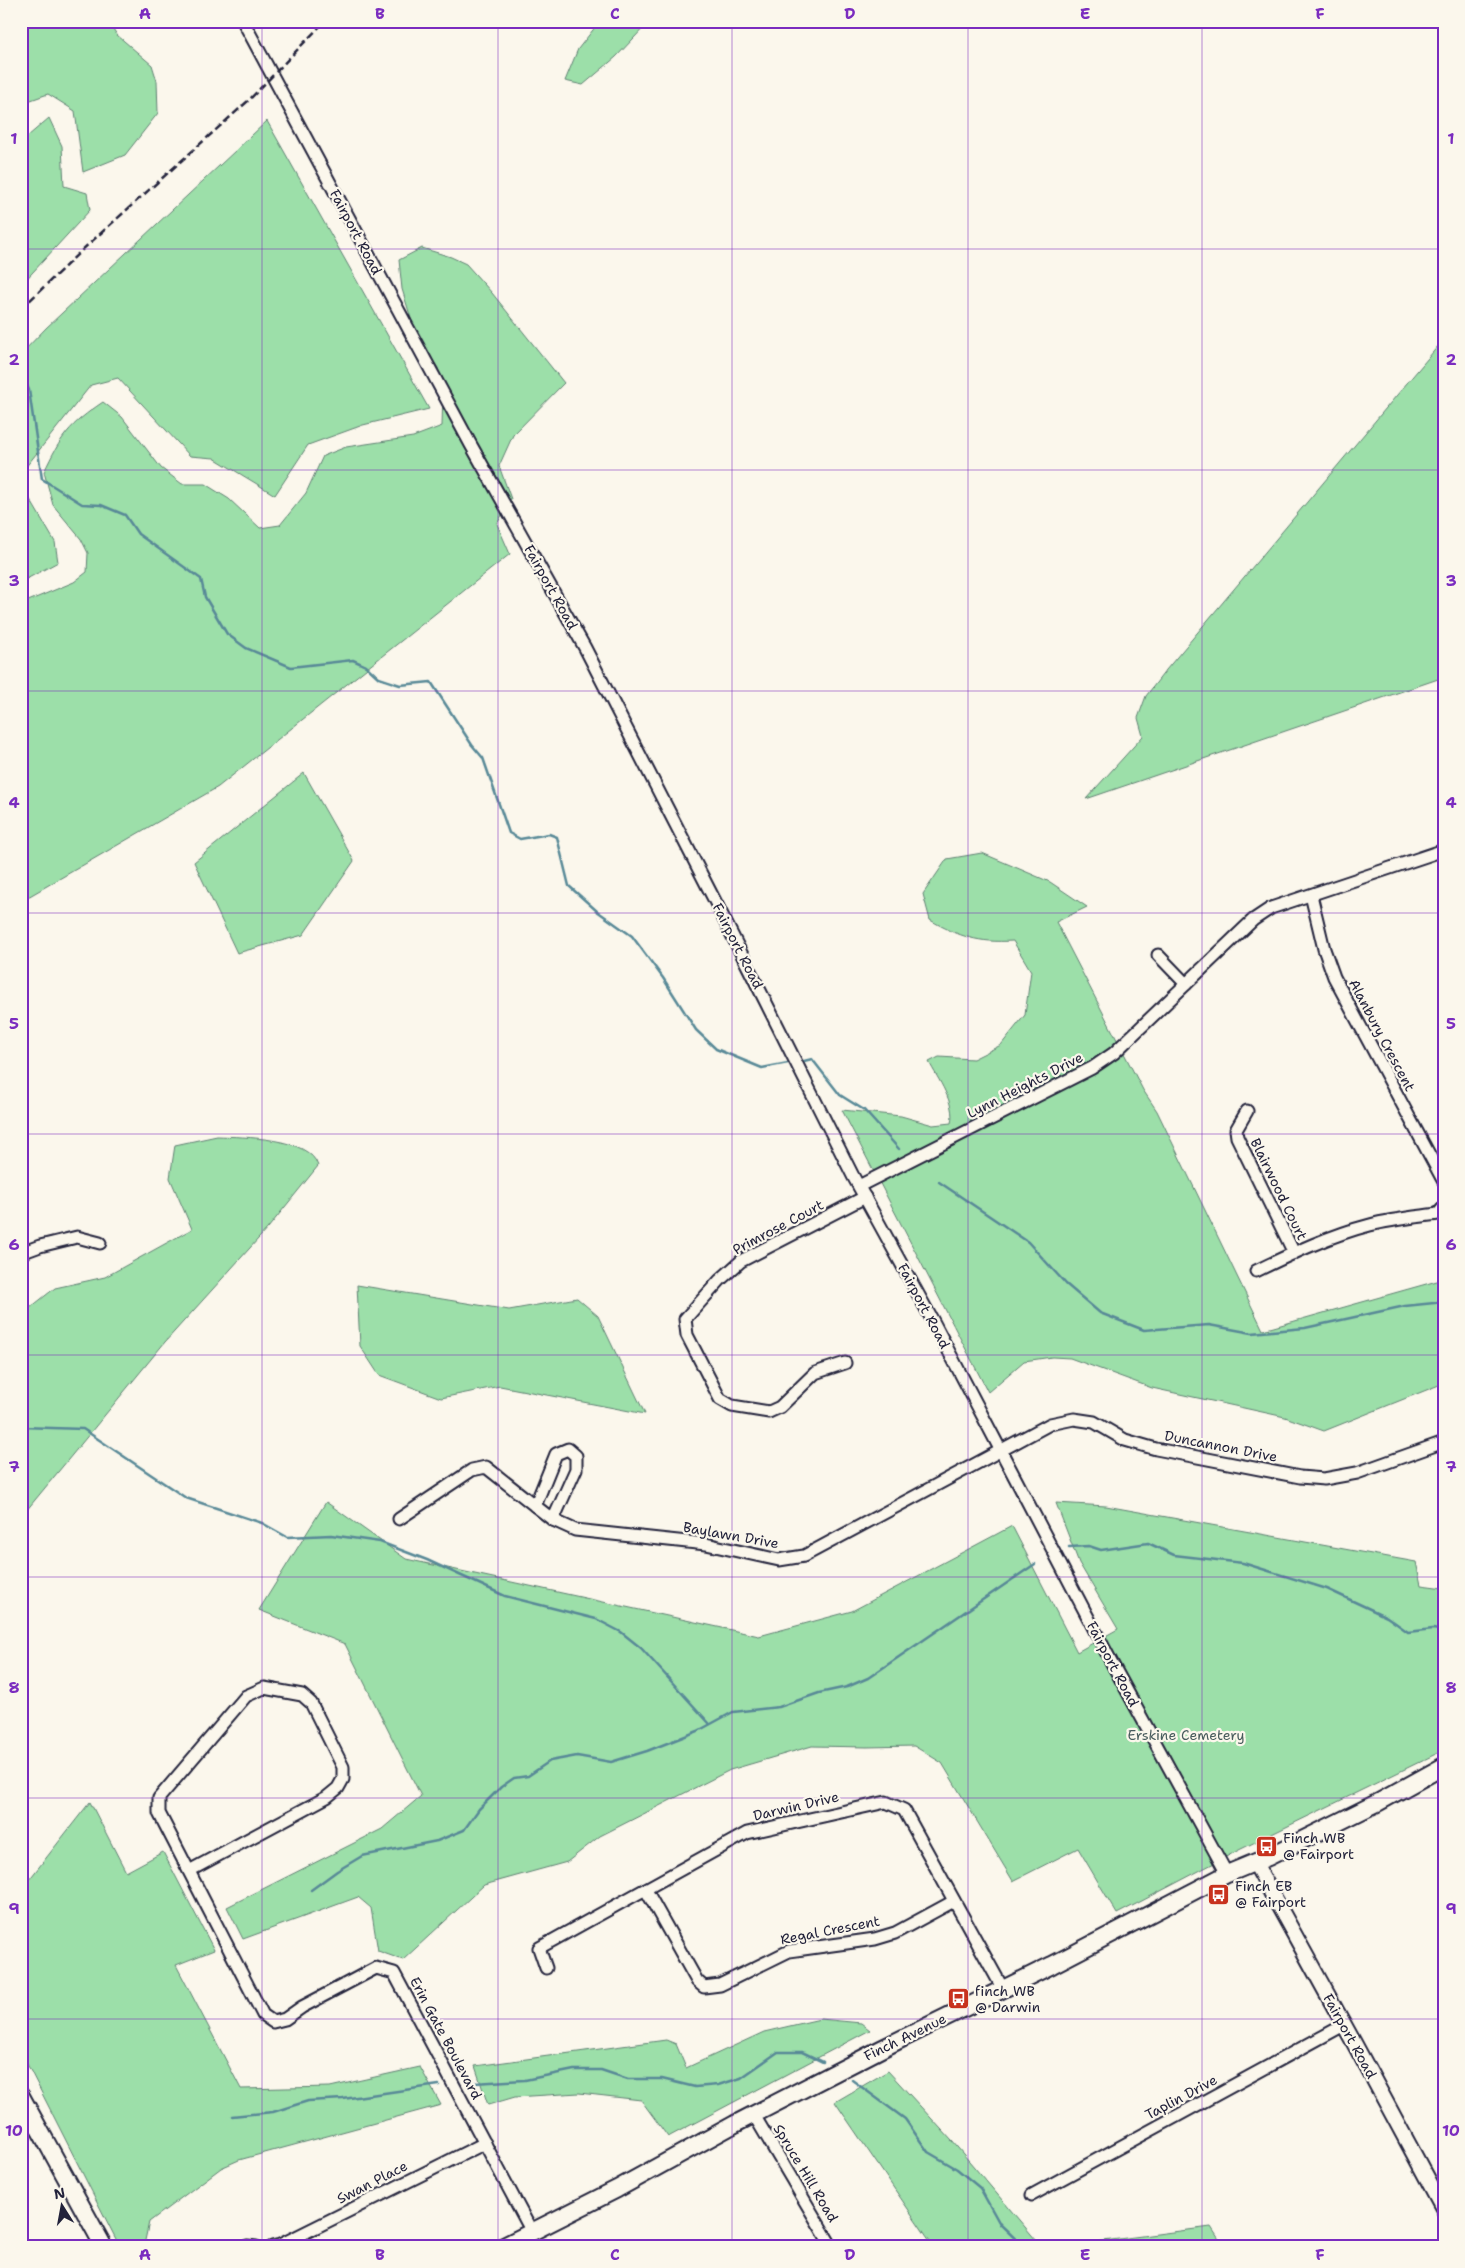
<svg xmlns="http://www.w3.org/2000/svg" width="1465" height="2268" font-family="'Shantell Sans',sans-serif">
  <rect width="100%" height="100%" fill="#fbf7ec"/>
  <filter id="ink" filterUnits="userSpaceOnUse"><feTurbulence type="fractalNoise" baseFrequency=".02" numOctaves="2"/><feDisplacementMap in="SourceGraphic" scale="10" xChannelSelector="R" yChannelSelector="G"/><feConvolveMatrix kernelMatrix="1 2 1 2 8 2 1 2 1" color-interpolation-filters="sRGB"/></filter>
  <g filter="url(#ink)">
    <g fill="#9cdfa9" stroke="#5f8072">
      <path d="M21,21h87l9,14 35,30 5,16 1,32 -33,42 -42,17 -8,-61 -27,-17 -23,8 -4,5z"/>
      <path d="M600,21h50l-34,36 -33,28 -18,-4 13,-32z"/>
      <path d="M49,118l13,28 2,40 23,7 3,17 -69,75v-143z"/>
      <path d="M267,121l162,288 -66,16 -55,20 -33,50 -61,-37 -24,-2 -72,-78 -27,7 -70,88v-119l25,-26z"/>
      <path d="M422,248l29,9 15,7 26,29 72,90 -51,52 -14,31 12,33 -14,25 13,30 -292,233 -197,114v-297l53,-22 13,-10 1,-19 -7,-14 -28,-34 -9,-33c17,-36 25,-47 59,-70l19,15 39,51 21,16h23l24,15 31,29 20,-3 26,-32 17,-37 23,-9 67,-10 29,-11 1,-37 -5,-21 -22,-33 -14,-46 -3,-29z"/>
      <path d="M1444,339v338l-358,122 57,-63 -5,-18 8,-22 20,-26z"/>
      <path d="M21,484l34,58 3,20 -37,20z"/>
      <path d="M304,773l50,88 -51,74 -66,18 -43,-91z"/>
      <path d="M982,853l68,29 37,25 -31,15 87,168 14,21 106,219 181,-51v104l-120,48 -39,-14 -133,-29 -82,-30 -18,-1 -28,4 -36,31 -146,-282 59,6 32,9 18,-2c5,-19 -13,-44 -22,-61l10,-5 34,2 28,-14 24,-30 6,-44 -18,-30c-35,2 -53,-4 -83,-21l-7,-26 24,-35z"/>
      <path d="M217,1136c26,1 93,1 101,30l-50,62 -103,114 -144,175v-202l34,-27 50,-11 87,-48 -22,-51 5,-33z"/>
      <path d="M357,1285l152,25 68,-12 21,18 47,98 -145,-28 -59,12 -62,-23 -19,-29z"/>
      <path d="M326,1502l80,57 353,77 93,-25 160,-85 65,126 41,-23 -39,-66 -23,-60 50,3 310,56 5,23 23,3v162l-205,100 -122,64 -39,-66 -65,33 -71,-118 -28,-17 -47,1 -55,-1 -82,24 -130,66 -33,26 -83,23 -81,75 -25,-9 -7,-43 -13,-11 -115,42 -16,-32 155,-78 39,-33 -76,-152 -86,-34z"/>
      <path d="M90,1802l36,70 37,-20 51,98 -38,15 65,124 89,-2 90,-20 21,38 -202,55 -18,8 -72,54 -5,23 -24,2 -99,-195v-162z"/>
      <path d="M820,2019l41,4 9,7 -202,107 -27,-37 -62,-7 -64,4 -27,8 -13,-39 191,-26 10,4 10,24 78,-36z"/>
      <path d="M888,2071l64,70 90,106h-108l-99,-145z"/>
      <path d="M1211,2227l13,20h-167z"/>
    </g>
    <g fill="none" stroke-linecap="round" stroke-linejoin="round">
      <g stroke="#588997" stroke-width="2.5">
        <path d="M21,372l8,18 13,89 40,25 19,1 24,10 13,19 63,45 4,18 22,37 19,14 45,19 62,-7 13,6 13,12 21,7 31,-3 41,63 11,13 26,75 11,6 29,-5 8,3 12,49 28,25 35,25 31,42 33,52 20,19 46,19 26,-5"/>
        <path d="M804,1061l8,-2 28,36 24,15 35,39"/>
        <path d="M939,1182l89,60 38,42 34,29 44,17 65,-5 43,8 53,-5 100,-22 39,-4"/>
        <path d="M21,1427l62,2 103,69 76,25 25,14 44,-2 49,7 47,18 78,36 91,23 25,13 20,16 68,75"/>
        <path d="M1069,1547l20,-1 12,4 47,-7 26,12 69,8 84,26 60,28 21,15 25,-3 11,2"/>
        <path d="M311,1890l26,-19 25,-15 75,-15 27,-11 15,-21 22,-22 13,-9 14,-2 22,-15 27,-5 34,6 36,-11 51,-20 35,-19 46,-5 40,-14 28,-6 21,-9 167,-114"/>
        <path d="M852,2080l53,39 23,33 29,17 23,19 20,36 24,23"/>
        <path d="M474,2083l51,-3 49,-10h27l27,9h34l33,8 23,-2 23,-7 37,-26h24l21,10"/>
        <path d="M232,2116l41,-4 35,-11 35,-2 96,-14"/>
      </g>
      <defs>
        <g id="minor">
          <path d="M243,21l228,424 114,203 131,255 137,273 81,147 180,344 113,207"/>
          <path d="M1311,895l13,54 10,28 110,205"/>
          <path d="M1158,955l28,29"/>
          <path d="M1247,1111l-11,19 1,7 57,116"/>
          <path d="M859,1186l233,-118 22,-15 139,-133 18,-12 173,-58"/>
          <path d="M21,1253l19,-7 37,-9 23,6"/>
          <path d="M1256,1271c37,-18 75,-36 114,-46 22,-6 46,-8 68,-11l6,-7"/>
          <path d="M845,1363l-30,10 -35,34 -11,5 -37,-6 -12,-7 -33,-64 -2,-16 35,-39 21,-19 124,-64"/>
          <path d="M535,1506l21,-52 12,-5 8,7v13l-23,51"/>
          <path d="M399,1519l73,-49 14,-3 67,53 22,10 131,14 73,16 25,-4 246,-132 24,-5 20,3 31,18 31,9 144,28 24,2 33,-6 87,-31"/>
          <path d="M189,1871l138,-74 11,-9 5,-9v-12l-32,-64 -9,-8 -38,-7 -18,8 -87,102v15l104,202 10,7 12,-3 17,-12 74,-39 18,5 138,259"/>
          <path d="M646,1890l51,91 7,6 16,-2 69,-34 86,-12 20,-6 59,-32"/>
          <path d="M546,1968l-7,-20 208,-115 139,-31 18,8 99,179"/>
          <path d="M754,2115l78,132"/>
          <path d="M1032,2195l312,-170"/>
          <path d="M247,2246l9,1"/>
          <path d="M272,2247l8,-2 205,-102"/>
        </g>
        <path id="tertiary" d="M1255,1863l98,178 91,169"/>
        <g id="secondary">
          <path d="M21,2096l83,151"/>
          <path d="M502,2247l115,-58 118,-65 146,-75 171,-84 175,-91 41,-17 111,-55 65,-36"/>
        </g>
      </defs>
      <use href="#minor" stroke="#22223b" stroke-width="15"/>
      <use href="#tertiary" stroke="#22223b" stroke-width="18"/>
      <use href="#secondary" stroke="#22223b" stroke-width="20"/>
      <use href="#minor" stroke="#fbf7ec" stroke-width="11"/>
      <use href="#tertiary" stroke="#fbf7ec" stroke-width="14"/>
      <use href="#secondary" stroke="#fbf7ec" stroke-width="16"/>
      <path stroke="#22223b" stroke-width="2.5" stroke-dasharray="8 4" stroke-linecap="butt" d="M21,309l60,-58 167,-150 77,-80"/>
    </g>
  </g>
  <path fill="none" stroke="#7b2cbf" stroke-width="1" stroke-opacity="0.55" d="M262,21v2226M498,21v2226M732,21v2226M968,21v2226M1202,21v2226M21,249h1423M21,470h1423M21,691h1423M21,913h1423M21,1134h1423M21,1355h1423M21,1577h1423M21,1798h1423M21,2019h1423"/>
  <defs>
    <symbol id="bus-square" viewBox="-11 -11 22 22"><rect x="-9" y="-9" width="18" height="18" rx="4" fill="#c8321e" stroke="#fbf7ec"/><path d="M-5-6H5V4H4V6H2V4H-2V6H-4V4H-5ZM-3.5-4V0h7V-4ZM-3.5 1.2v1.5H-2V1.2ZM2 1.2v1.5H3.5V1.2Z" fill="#fff"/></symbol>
  </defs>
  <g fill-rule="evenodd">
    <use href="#bus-square" x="1254" y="1834" width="25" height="25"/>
    <use href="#bus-square" x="1206" y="1882" width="25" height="25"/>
    <use href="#bus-square" x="946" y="1986" width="25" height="25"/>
  </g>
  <g text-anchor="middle" stroke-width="4.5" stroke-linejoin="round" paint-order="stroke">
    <g font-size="14" fill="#22223b" stroke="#fbf7ec">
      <text transform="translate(356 232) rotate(62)" y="5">Fairport Road</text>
      <text transform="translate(551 587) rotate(61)" y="5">Fairport Road</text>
      <text transform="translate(738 946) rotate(63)" y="5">Fairport Road</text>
      <text transform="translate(1382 1035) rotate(62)" y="5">Alanbury Crescent</text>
      <text transform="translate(1025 1085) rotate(-27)" y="5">Lynn Heights Drive</text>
      <text transform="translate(1279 1189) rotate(64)" y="5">Blairwood Court</text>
      <text transform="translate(778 1227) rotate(-28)" y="5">Primrose Court</text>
      <text transform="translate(924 1306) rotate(62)" y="5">Fairport Road</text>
      <text transform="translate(1221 1446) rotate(11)" y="5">Duncannon Drive</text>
      <text transform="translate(731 1535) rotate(10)" y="5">Baylawn Drive</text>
      <text transform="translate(1113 1664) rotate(62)" y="5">Fairport Road</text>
      <text transform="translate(796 1806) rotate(-13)" y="5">Darwin Drive</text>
      <text transform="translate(830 1930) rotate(-11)" y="5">Regal Crescent</text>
      <text transform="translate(1350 2036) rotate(61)" y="5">Fairport Road</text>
      <text transform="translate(905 2037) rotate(-26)" y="5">Finch Avenue</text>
      <text transform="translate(446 2038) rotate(62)" y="5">Erin Gate Boulevard</text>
      <text transform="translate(1181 2097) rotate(-28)" y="5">Taplin Drive</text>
      <text transform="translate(806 2173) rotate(59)" y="5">Spruce Hill Road</text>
      <text transform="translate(372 2182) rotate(-27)" y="5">Swan Place</text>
    </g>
    <g font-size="14" fill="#475b5c" stroke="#fbf7ec">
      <text x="1186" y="1740">Erskine Cemetery</text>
    </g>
    <g font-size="14" fill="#22223b" stroke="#fbf7ec" text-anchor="start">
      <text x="1283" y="1843">Finch WB<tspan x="1283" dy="16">@ Fairport</tspan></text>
      <text x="1235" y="1891">Finch EB<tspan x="1235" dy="16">@ Fairport</tspan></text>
      <text x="975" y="1996">finch WB<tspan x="975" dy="16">@ Darwin</tspan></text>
    </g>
  </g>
  <rect width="1465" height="2268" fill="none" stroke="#fbf7ec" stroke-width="55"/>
  <g transform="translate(62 2206) rotate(349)" stroke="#fbf7ec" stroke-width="4" paint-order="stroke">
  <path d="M0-4L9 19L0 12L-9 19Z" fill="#22223b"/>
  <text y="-8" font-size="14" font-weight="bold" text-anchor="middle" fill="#22223b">N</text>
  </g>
  <rect x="28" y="28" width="1410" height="2212" fill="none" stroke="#7b2cbf" stroke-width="2"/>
  <g font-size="16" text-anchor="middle" font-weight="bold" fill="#7b2cbf">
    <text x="145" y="19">A</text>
    <text x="380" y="19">B</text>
    <text x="615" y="19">C</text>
    <text x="850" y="19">D</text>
    <text x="1085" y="19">E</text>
    <text x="1320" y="19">F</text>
    <text x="14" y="144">1</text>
    <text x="1451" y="144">1</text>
    <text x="14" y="365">2</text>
    <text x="1451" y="365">2</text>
    <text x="14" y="586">3</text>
    <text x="1451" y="586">3</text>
    <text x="14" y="808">4</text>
    <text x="1451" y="808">4</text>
    <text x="14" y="1029">5</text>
    <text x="1451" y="1029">5</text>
    <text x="14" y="1250">6</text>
    <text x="1451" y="1250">6</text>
    <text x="14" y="1472">7</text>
    <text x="1451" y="1472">7</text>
    <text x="14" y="1693">8</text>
    <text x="1451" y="1693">8</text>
    <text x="14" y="1914">9</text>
    <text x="1451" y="1914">9</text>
    <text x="14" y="2136">10</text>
    <text x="1451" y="2136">10</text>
    <text x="145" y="2260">A</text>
    <text x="380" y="2260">B</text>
    <text x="615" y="2260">C</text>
    <text x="850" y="2260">D</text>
    <text x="1085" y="2260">E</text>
    <text x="1320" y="2260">F</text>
  </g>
</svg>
